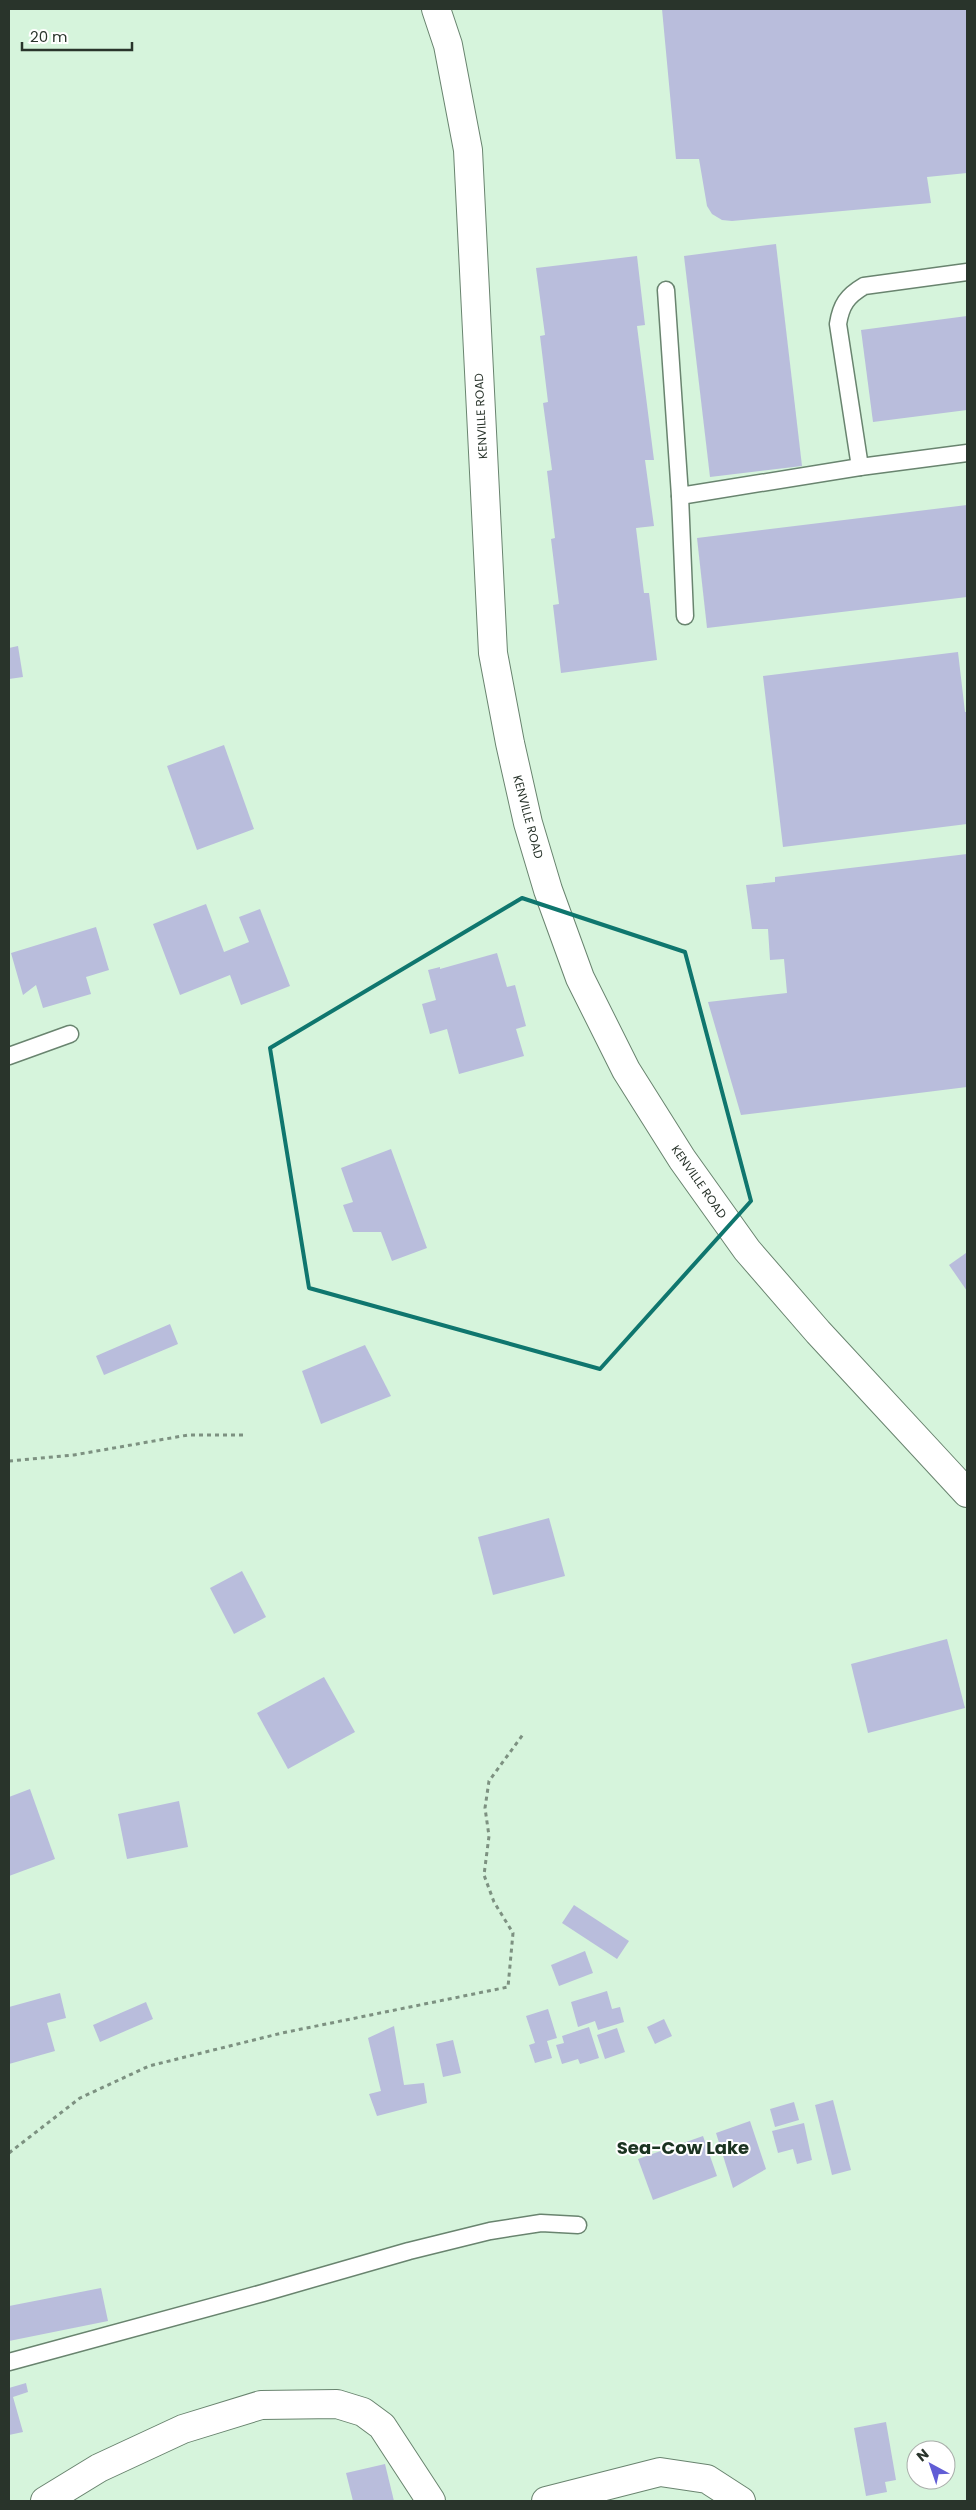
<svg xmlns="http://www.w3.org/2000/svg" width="976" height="2510" font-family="Poppins,sans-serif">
  <rect width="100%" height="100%" fill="#d6f4dc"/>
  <g fill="#b9bddc">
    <path d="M662,9h304l1,164 -40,4 4,26 -199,18 -10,-1 -10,-6 -5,-8 -8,-47h-23z"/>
    <path d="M776,244l26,222 -92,11 -26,-221z"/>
    <path d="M637,256l8,69 -8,1 17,134h-9l9,66 -18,2 8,65h5l8,67 -96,13 -8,-68 6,-1 -8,-65 4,-1 -8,-67 5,-1 -9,-67 5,-1 -8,-66 5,-1 -9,-67z"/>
    <path d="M967,316v94l-94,12 -12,-92z"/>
    <path d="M967,505v92l-260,31 -10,-90z"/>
    <path d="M18,646l5,31 -14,2v-31z"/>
    <path d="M958,652l7,60h2v112l-184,23 -20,-171z"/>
    <path d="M224,745l30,84 -57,21 -30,-84z"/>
    <path d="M967,854v233l-226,28 -33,-113 79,-9 -3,-34 -14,1 -2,-31h-16l-6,-44 29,-3v-5z"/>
    <path d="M206,904l18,48 25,-10 -10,-25 21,-8 30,77 -49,19 -11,-30 -50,20 -27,-71z"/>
    <path d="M96,927l13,43 -23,7 5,17 -48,14 -7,-23 -13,10 -12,-42z"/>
    <path d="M497,953l10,34 8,-2 11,41 -10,3 8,27 -65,18 -12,-45 -17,5 -8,-30 14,-4 -8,-30 12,-3v2z"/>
    <path d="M391,1149l36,99 -35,13 -11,-29h-28l-10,-27 10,-3 -12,-34z"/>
    <path d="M966,1253l1,2v36l-18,-26z"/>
    <path d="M170,1324l8,20 -74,31 -8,-19z"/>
    <path d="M365,1345l26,51 -70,28 -19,-53z"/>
    <path d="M549,1518l16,58 -72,19 -15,-58z"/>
    <path d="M242,1571l24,46 -32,17 -24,-46z"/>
    <path d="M947,1639l18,69 -97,25 -17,-69z"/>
    <path d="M324,1677l31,55 -67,37 -31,-56z"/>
    <path d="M30,1789l25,70 -46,17v-79z"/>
    <path d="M179,1801l9,46 -61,12 -9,-45z"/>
    <path d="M574,1905l55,36 -12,18 -55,-36z"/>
    <path d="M585,1951l8,22 -34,13 -8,-21z"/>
    <path d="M607,1991l5,18 8,-2 4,15 -26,8 -3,-9 -17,6 -7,-25z"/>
    <path d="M60,1993l6,25 -19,5 8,28 -46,13v-57z"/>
    <path d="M146,2002l7,17 -53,23 -7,-17z"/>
    <path d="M548,2009l9,29 -10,3 5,17 -17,5 -6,-18 6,-2 -9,-27z"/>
    <path d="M664,2019l8,17 -17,8 -8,-17z"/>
    <path d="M394,2026l10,59 20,-2 3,20 -50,13 -8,-22 12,-3 -13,-53z"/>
    <path d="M589,2027l10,31 -19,6 -2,-5 -16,5 -6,-19 8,-2 -2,-7z"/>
    <path d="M617,2028l8,24 -20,7 -8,-24z"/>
    <path d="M453,2040l8,33 -18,4 -7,-33z"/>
    <path d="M833,2100l18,70 -19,5 -17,-70z"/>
    <path d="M794,2102l5,18 -24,7 -5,-18z"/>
    <path d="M750,2121l16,48 -33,19 -17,-55z"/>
    <path d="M804,2123l8,37 -15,4 -4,-15 -15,4 -6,-22z"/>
    <path d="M703,2136l14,40 -64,24 -15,-41z"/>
    <path d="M101,2288l7,33 -99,20v-35z"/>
    <path d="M26,2383l2,9 -15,5 10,35 -14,3v-47z"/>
    <path d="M886,2422l10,58 -11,2 2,10 -21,4 -12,-68z"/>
    <path d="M385,2464l9,37h-41l-7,-28z"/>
  </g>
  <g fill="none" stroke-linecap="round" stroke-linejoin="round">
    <defs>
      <g id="service">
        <path d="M967,272l-103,14c-17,10 -23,19 -26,38l22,143 107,-14"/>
        <path d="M666,290l14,206 180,-29"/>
        <path d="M680,496l5,120"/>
        <path d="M9,1056l61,-22"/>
        <path d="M9,2362l254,-69 146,-42 81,-20 51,-8 37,2"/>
      </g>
      <g id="minor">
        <path d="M436,9l12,36 20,105 25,503 17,90 18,80 20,67 32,88 46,92 56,89 65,91 71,82 149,161"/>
        <path d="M45,2501l54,-33 84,-39 78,-24 76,-1 26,8 19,14 49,75"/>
        <path d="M546,2501l114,-29 47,7 34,22"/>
      </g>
    </defs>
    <use href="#service" stroke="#69846f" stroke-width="19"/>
    <use href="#minor" stroke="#69846f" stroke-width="30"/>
    <g stroke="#7d9181" stroke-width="3" stroke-dasharray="4 4" stroke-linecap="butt">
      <path d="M9,1461l65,-6 114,-20h57"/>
      <path d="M9,2153l71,-55 69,-32 133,-33 226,-46 5,-54 -19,-31 -10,-27 5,-39 -4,-28 4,-27 35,-48"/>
    </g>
    <use href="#service" stroke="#fff" stroke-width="16"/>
    <use href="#minor" stroke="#fff" stroke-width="28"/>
  </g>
  <path fill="none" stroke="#0f766e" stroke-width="4" stroke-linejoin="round" d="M522,898l163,54 66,249 -151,168 -291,-81 -39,-240z"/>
  <g text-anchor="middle" stroke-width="4" stroke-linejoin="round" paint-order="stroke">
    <g font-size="12" fill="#29342b" stroke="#fff">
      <text transform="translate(481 416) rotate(-93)" y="4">KENVILLE ROAD</text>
      <text transform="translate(528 817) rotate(75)" y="4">KENVILLE ROAD</text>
      <text transform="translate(699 1182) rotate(55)" y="4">KENVILLE ROAD</text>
    </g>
    <g font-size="18" font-weight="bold" fill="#1b3321" stroke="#fff">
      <text x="683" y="2154">Sea-Cow Lake</text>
    </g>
  </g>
  <rect width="976" height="2510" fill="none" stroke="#29342b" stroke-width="20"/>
  <g transform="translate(931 2465) rotate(320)"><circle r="24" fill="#ffffff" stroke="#a9aeaa"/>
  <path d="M0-4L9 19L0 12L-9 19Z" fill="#615dd5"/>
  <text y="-8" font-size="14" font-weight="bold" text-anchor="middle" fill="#29342b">N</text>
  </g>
  <path d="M22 42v8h110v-8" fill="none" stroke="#29342b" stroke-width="2.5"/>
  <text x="30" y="42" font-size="15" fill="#29342b" stroke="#ffffff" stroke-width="4" paint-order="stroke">20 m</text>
</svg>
